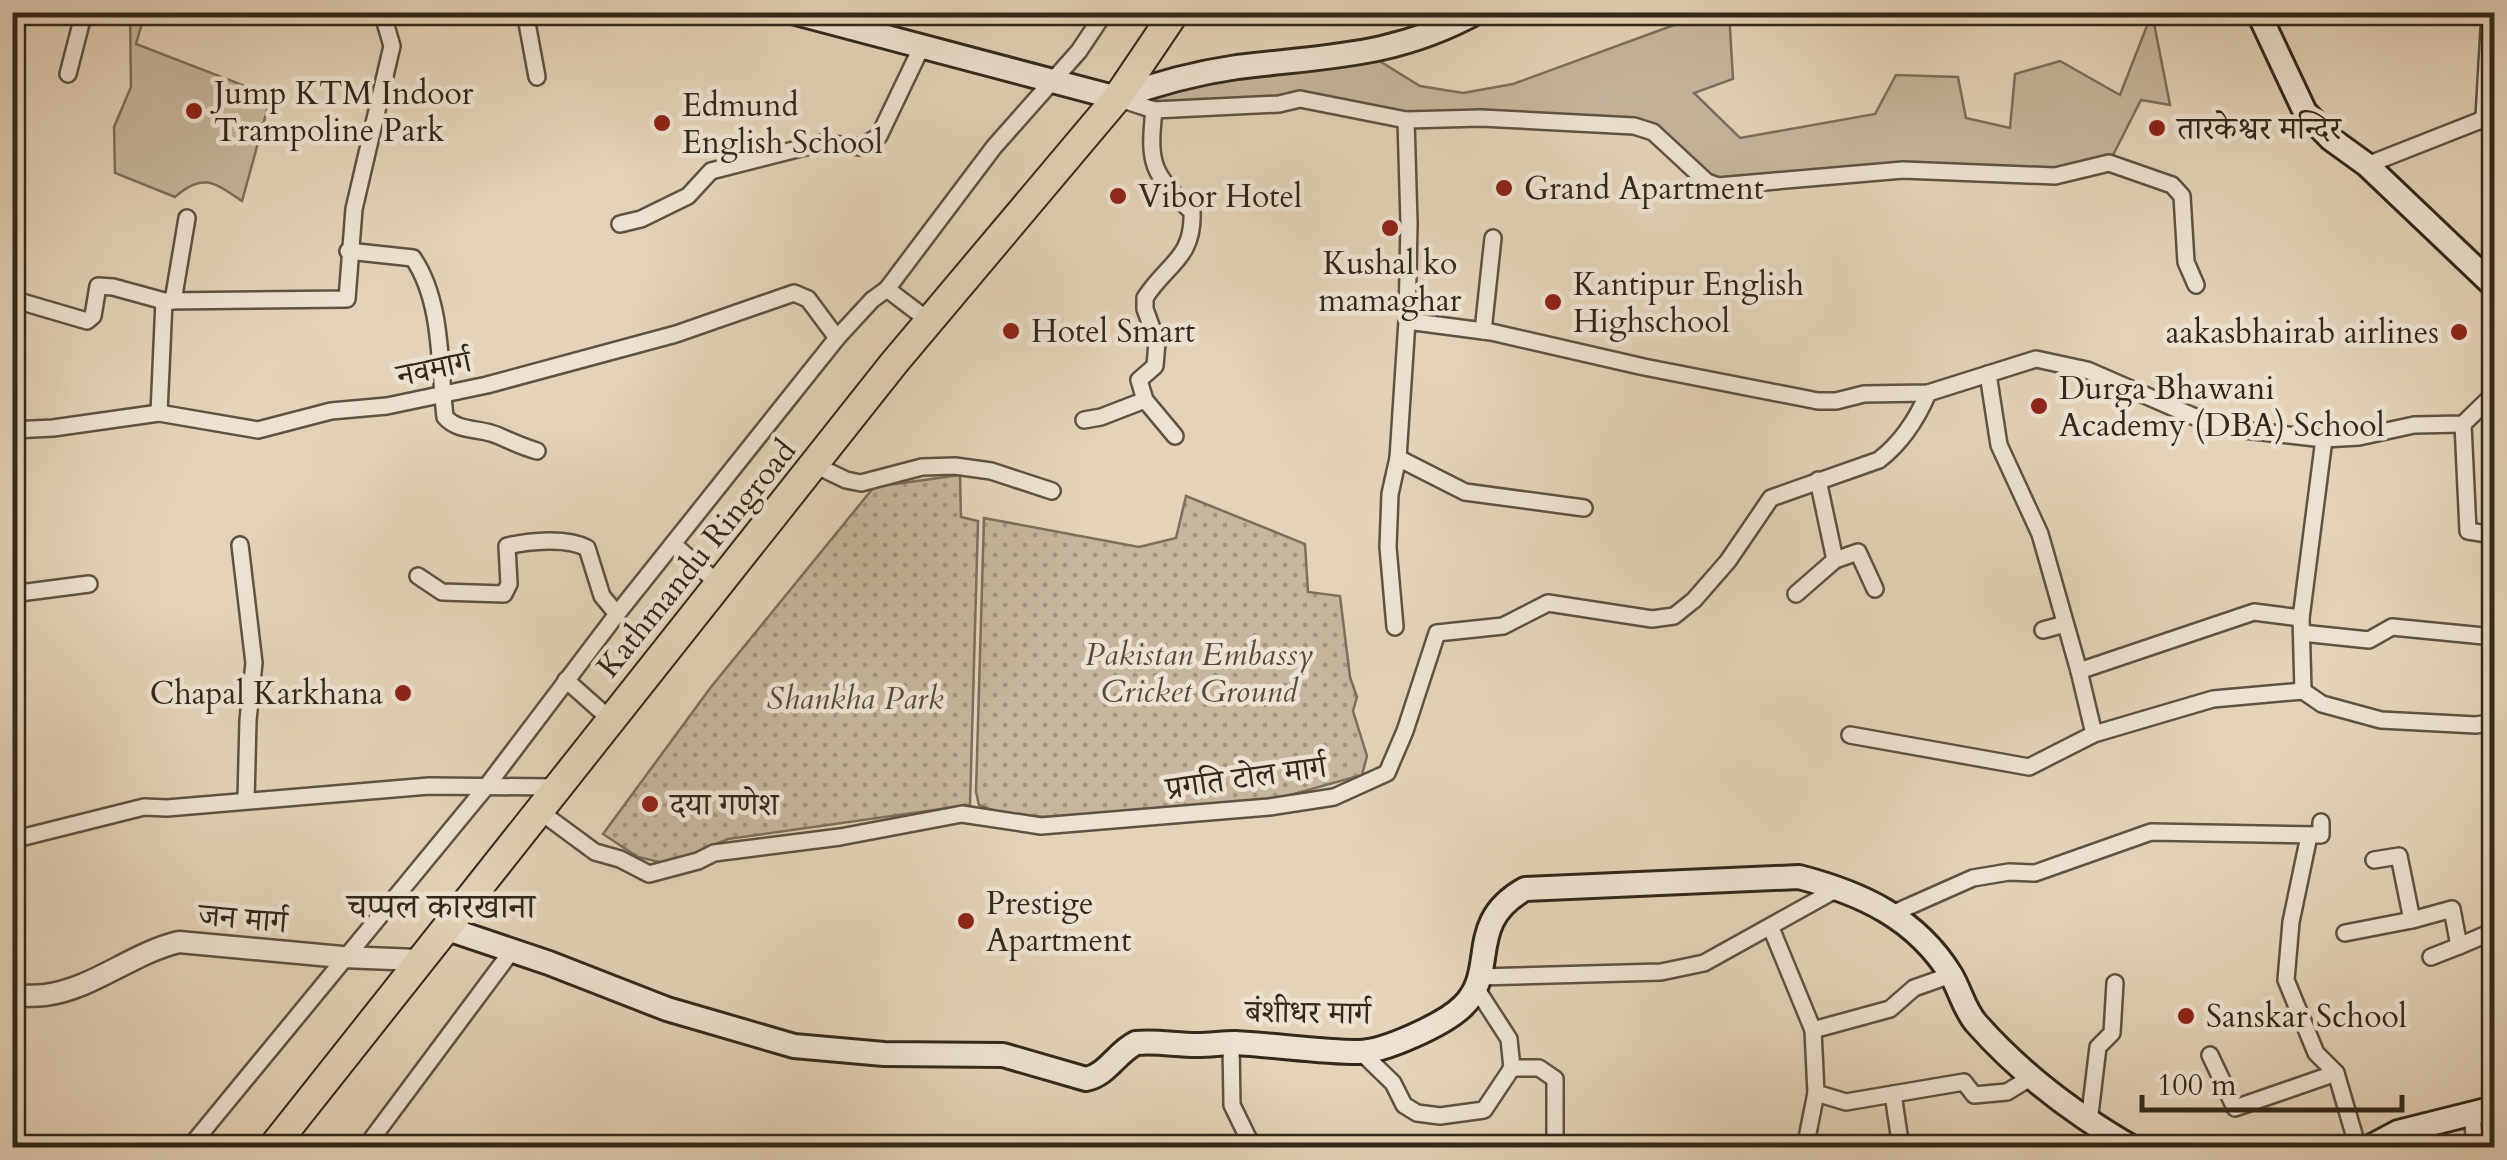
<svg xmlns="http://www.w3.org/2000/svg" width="2507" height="1160" font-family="Cardo,'Noto Serif Devanagari',serif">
  <defs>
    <pattern id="park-dots" width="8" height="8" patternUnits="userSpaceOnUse" patternTransform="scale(2.5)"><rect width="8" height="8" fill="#c6b69d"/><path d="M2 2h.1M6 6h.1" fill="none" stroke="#a1947f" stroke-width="1.8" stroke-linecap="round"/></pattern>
  </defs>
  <rect width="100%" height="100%" fill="#e4d3b8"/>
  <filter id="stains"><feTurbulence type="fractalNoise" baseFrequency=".002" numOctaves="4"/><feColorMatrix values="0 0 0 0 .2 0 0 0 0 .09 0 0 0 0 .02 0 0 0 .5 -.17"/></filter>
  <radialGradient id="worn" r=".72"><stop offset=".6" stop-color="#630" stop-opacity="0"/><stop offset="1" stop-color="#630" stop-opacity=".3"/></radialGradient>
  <g fill="#c6b69d" stroke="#7c6f5c" stroke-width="2.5">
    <path d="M1729,12l4,67 -39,14 46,45 135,-24 21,-39 62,2 8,41 44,10 5,-54 45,-13 60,34 32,-82 18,92 -29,-5 -32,63 -46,11 -160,-4 -196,12 -73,-56 -228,-6 -106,-21 -142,11 -3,-20 218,-33 47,29 43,7 50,-9 161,-59 32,-4 10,-8z"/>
    <path d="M130,13h15l-9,31 135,52 -29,105c-27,-18 -39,-29 -67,-4l-60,-24 -1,-46 17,-40z"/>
  </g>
  <g fill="url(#park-dots)" stroke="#7c6f5c" stroke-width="2.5">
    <path d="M960,475l1,42 17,4 -8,284 -242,34 -60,25 -30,-7 -35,-23 108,-147 163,-200z"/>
    <path d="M1186,496l119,48 3,48 32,4 10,81 7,20 -4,14 14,45 -5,19 -79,22 -122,16 -118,4 -43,-4 -21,-8 -3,-13 8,-274 155,29 37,-9z"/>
  </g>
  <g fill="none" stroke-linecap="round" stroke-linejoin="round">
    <defs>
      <g id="minor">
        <path d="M525,12l12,65"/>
        <path d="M68,74l16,-62"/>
        <path d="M1117,98l37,12 125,-6 21,-5 106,21 3,103 -2,98 -9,137 -8,36 -2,53 7,80"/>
        <path d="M1154,110c-6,55 -2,63 38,102 2,47 -27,53 -47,86v11l12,33 -2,24 -16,14 6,20 30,36"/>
        <path d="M2484,117l6,-105"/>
        <path d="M1406,120l75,-2 153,8 19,6 54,50 11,4 185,-16 152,6 54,-13 63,22 10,11 4,66 10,23"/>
        <path d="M2367,165l127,-50"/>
        <path d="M620,224l21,-5 47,-23 23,-25 110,-28 40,4 18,-11 43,-90"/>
        <path d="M348,251l65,7c30,44 26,108 32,159 14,16 36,10 54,19 13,6 24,11 38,15"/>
        <path d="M887,289l42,32"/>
        <path d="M12,299l75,22 6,-5 5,-30 15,1 51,14 183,-2 7,-90 38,-163 -10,-34"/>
        <path d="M173,301l14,-83"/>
        <path d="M1407,321l84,11 153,35 174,34h18l28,-7 64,-1 108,-34 51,11 131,57 106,12 35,-2 55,-12 49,-1 31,-30"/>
        <path d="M1483,331l10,-93"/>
        <path d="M1988,374l11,71 41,89 39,137"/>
        <path d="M159,413l5,-112"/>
        <path d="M1084,420l17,-3 44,-17"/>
        <path d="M2463,424l5,107 26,4"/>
        <path d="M12,430l41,-2 106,-15 99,17 73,-19 56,-5 100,-21 189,-51 118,-41 14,6 29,39"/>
        <path d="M1398,458l67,34 119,16"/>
        <path d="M815,465l31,15 15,3 61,-16 33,-1 36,5 61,20"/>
        <path d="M673,544l47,41"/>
        <path d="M240,545l14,118 -6,57 -2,80"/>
        <path d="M1835,560l23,-8 17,37"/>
        <path d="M418,576l24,16 62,2 5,-10 -2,-38c23,-5 59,-9 80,2l15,48 15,18"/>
        <path d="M12,594l77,-10"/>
        <path d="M1796,594l39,-34 -17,-80"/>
        <path d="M2043,630l22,-6"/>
        <path d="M2302,633l67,7 23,-13 102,10"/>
        <path d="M566,680l45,40"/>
        <path d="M2303,691l-2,-73 23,-179"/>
        <path d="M2094,734l-15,-63 175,-59 47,6"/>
        <path d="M1850,735l179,32 65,-33 119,-35 90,-8 19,13 59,16 95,5 18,-3"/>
        <path d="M538,810l57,42 25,7 29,15 49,-13 16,-8 126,-16 122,-23 79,12 228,-19 65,-10 53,-24 18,-42 32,-98 66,-7 45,-23 104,16 22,-3 20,-16 34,-39 43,-63 108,-38c22,-17 38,-41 49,-67"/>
        <path d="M2309,836l-18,86 -5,58 30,73 20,20 22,75"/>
        <path d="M12,840l132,-33 23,1 262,-22 127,1"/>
        <path d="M2374,860l25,-4 13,64 40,-11 7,37 35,-15"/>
        <path d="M1894,913l79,-35 36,-6 26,1 116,-41 170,3v-13"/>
        <path d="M1771,928l42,102 77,-21 24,-21 37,-13"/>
        <path d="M2345,933l67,-13"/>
        <path d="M2431,957l28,-11"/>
        <path d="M1478,977l183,-5 43,-9 135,-75"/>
        <path d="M1476,988l33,51 3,29"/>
        <path d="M1813,1030l3,63 30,9 118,-20 10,13 33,-3 23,-14"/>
        <path d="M1231,1043l1,62 21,43"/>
        <path d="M1361,1052l32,31 11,22 13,8 23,3 44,-6 28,-42h27l16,11v69"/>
        <path d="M2210,1055l25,53 101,-35"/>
        <path d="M1893,1094l8,54"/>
        <path d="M2472,1112l3,36"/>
        <path d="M2089,1122l9,-75 14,-14 3,-50"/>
        <path d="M189,1148l297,-361 131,-173 220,-276 35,-38 15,-11 107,-142 85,-96 26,-39"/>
        <path d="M365,1148l146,-196"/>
        <path d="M1805,1148l11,-55"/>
      </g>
      <path id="tertiary" d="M12,996c11,0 22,0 33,-1 48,-6 87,-42 134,-53l163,15 76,3"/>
      <g id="secondary">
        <path d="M792,12l325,86c38,-14 79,-25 120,-31 90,-11 158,-10 240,-55"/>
        <path d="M2258,12l47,100 26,27 36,26 127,121"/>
        <path d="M445,928l104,35 118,46 127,37 90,8 119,1 83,24c21,-4 31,-27 50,-36 21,-2 40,2 61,2 13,0 26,-2 38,-2 41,2 83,9 123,9 26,0 87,-28 105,-46 36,-35 1,-83 62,-117l274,-12c62,16 117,41 152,98 9,15 13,34 25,48 45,51 98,91 157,125"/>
        <path d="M2368,1148l30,-16 96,-24"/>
      </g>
      <path id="trunk" d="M272,1148l622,-785 223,-265 58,-86"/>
    </defs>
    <use href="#minor" stroke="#5e5342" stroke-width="20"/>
    <use href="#tertiary" stroke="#5e5342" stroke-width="25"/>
    <use href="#secondary" stroke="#32281b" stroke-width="28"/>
    <use href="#trunk" stroke="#32281b" stroke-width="32"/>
    <use href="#minor" stroke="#ede2d1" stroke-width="15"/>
    <use href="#tertiary" stroke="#ede2d1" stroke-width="20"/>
    <use href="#secondary" stroke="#ede2d1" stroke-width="22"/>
    <use href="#trunk" stroke="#e4d3b8" stroke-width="28"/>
  </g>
  <g fill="#8f2418" stroke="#ede2d1" stroke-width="4">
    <circle cx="194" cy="111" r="10"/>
    <circle cx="662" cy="123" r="10"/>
    <circle cx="2157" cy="128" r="10"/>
    <circle cx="1504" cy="188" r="10"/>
    <circle cx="1118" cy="196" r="10"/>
    <circle cx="1390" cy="228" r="10"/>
    <circle cx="1553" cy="302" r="10"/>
    <circle cx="1011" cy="331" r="10"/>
    <circle cx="2459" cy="332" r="10"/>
    <circle cx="2039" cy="406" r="10"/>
    <circle cx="403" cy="693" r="10"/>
    <circle cx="650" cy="804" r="10"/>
    <circle cx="966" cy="921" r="10"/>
    <circle cx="2186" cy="1016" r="10"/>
  </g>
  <g text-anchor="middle" stroke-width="9" stroke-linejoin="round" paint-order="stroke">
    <g font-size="32" fill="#32281b" stroke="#ede2d1" text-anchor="start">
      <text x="214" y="104">Jump KTM Indoor<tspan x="214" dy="37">Trampoline Park</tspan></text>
      <text x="682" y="116">Edmund<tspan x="682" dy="37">English School</tspan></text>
      <text x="2177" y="139">तारकेश्वर मन्दिर</text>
      <text x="1524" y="199">Grand Apartment</text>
      <text x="1138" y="207">Vibor Hotel</text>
      <text x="1390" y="274" text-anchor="middle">Kushal ko<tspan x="1390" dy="37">mamaghar</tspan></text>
      <text x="1573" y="295">Kantipur English<tspan x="1573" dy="37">Highschool</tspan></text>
      <text x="1031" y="342">Hotel Smart</text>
      <text x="2439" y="343" text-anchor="end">aakasbhairab airlines</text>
      <text x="2059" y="399">Durga Bhawani<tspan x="2059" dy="37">Academy (DBA) School</tspan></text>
      <text x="383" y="704" text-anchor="end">Chapal Karkhana</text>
      <text x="670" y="815">दया गणेश</text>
      <text x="986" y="914">Prestige<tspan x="986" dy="37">Apartment</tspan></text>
      <text x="2206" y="1027">Sanskar School</text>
    </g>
    <g font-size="32" fill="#32281b" stroke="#ede2d1">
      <text transform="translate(434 368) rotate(-12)" y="11">नवमार्ग</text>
      <text transform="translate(696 558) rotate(-51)" y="11">Kathmandu Ringroad</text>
      <text transform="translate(1246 777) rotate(-8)" y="11">प्रगति टोल मार्ग</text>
      <text transform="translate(243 918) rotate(5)" y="11">जन मार्ग</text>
      <text transform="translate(1308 1012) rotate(1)" y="11">बंशीधर मार्ग</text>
    </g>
    <g font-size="32" font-style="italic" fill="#574c3c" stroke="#ede2d1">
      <text x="1199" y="665">Pakistan Embassy<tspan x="1199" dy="37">Cricket Ground</tspan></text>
      <text x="855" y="709">Shankha Park</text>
    </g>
    <g font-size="35" fill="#32281b" stroke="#ede2d1">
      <text x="441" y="918">चप्पल कारखाना</text>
    </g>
  </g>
  <rect width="2507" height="1160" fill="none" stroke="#e4d3b8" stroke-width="50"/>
  <rect x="15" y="15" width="2477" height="1130" fill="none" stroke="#32281b" stroke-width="5"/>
  <rect x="25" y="25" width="2457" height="1110" fill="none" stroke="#32281b" stroke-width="2.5"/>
  <path d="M2142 1095v15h260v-15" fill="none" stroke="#32281b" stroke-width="5"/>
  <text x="2157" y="1095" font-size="30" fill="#32281b" stroke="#ede2d1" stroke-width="8" paint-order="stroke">100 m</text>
  <rect width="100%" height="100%" filter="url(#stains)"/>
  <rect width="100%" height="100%" fill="url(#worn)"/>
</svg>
